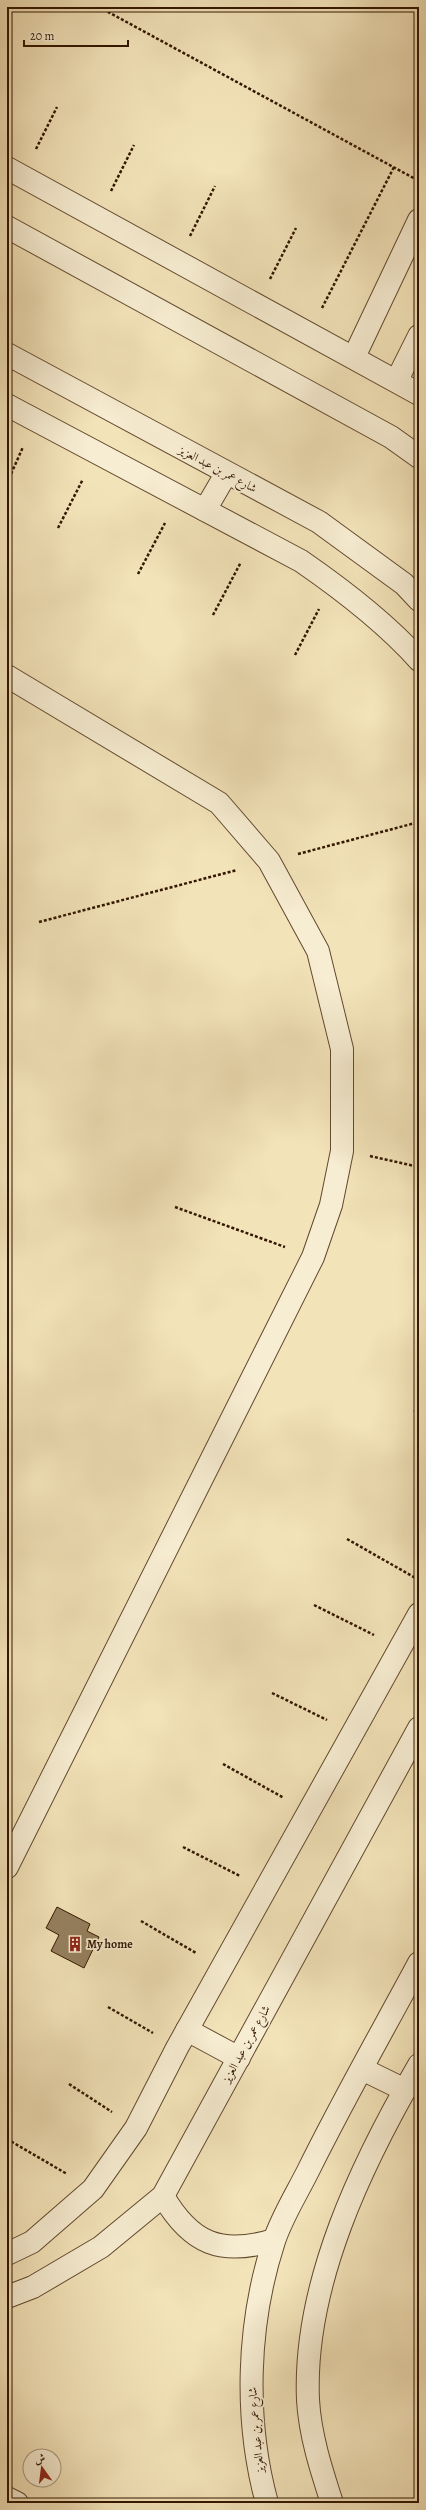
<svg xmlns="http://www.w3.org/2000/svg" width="426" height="2510" font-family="Alegreya,Amiri,serif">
  <rect width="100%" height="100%" fill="#f3e3b9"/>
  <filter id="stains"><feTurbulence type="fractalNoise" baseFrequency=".005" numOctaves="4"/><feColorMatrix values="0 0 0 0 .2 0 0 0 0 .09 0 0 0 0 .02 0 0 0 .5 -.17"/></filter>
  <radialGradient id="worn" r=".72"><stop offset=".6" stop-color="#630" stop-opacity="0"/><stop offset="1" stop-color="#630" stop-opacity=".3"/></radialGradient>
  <path fill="#968160" stroke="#321600" d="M57,1907l33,17 -3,7 12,6 -15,31 -33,-17 8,-16 -13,-7z"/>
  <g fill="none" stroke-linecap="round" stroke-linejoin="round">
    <defs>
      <g id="minor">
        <path d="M7,168l412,226"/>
        <path d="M7,227l384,210 28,20"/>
        <path d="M7,354l312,168 85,62 15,16"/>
        <path d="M354,357l65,-137"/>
        <path d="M397,380l22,-44"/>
        <path d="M7,405l294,156c42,29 84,61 118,99"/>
        <path d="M205,510l21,-36"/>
        <path d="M7,676l212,127 50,58 49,90 24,98v102l-11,54 -18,52 -306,610"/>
        <path d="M187,2030l52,28"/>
        <path d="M362,2069l43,21"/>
        <path d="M163,2196c28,48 58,60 111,44"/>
        <path d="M7,2254l25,-12 61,-53 43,-61 41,-80 242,-434"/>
        <path d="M7,2297l26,-10 68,-40 62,-51 256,-468"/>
        <path d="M7,2498l10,5"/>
        <path d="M267,2503c-23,-84 -20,-179 7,-262 8,-24 23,-48 34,-70 35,-71 74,-139 111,-208"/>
        <path d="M332,2503c-11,-34 -22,-68 -24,-103 -5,-116 54,-237 111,-335"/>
      </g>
    </defs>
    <use href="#minor" stroke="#62492e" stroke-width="24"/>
    <g stroke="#321600" stroke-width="2.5" stroke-dasharray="3 2" stroke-linecap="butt">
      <path d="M99,7l320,174"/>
      <path d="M36,149l21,-42"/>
      <path d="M111,191l23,-46"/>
      <path d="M190,236l25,-50"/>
      <path d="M270,279l26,-51"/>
      <path d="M322,308l72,-141"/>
      <path d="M7,483l16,-36"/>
      <path d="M58,528l25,-49"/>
      <path d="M138,574l27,-51"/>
      <path d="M213,615l28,-53"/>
      <path d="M295,655l24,-46"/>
      <path d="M298,854l121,-32"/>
      <path d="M39,922l198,-52"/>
      <path d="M370,1156l49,11"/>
      <path d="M175,1207l110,40"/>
      <path d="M414,1410l5,3"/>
      <path d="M347,1539l72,41"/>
      <path d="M314,1605l60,30"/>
      <path d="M272,1693l55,27"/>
      <path d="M223,1764l61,34"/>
      <path d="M183,1847l57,29"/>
      <path d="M141,1921l55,32"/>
      <path d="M108,2007l45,26"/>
      <path d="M69,2084l43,28"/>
      <path d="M7,2139l60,35"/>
    </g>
    <use href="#minor" stroke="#f7edd2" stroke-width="22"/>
  </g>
  <defs>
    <symbol id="building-bare" viewBox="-9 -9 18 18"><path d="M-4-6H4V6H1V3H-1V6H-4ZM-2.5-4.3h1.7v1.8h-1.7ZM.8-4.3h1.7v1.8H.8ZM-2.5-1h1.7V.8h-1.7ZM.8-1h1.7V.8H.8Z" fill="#8f2418" stroke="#f7edd2" stroke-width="2.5" paint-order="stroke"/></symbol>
  </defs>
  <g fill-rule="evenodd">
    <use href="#building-bare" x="64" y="1933" width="22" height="22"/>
  </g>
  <g text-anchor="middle" stroke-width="3.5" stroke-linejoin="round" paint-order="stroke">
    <g font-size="12" fill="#321600" stroke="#f7edd2">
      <text transform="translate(218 469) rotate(28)" y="4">شارع عمر بن عبد العزيز</text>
      <text transform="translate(246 2044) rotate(-61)" y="4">شارع عمر بن عبد العزيز</text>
      <text transform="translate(256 2430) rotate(-95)" y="4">شارع عمر بن عبد العزيز</text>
    </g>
    <g font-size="12" font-weight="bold" fill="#321600" stroke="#f7edd2" text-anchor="start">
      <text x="87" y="1948">My home</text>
    </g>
  </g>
  <rect width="426" height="2510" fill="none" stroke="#f3e3b9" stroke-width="24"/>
  <rect x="8" y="8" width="410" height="2494" fill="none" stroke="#321600" stroke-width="2"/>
  <rect x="12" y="12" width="402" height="2486" fill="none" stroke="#321600"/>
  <g transform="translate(42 2468) rotate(346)"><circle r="19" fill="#f7edd2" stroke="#a8977e"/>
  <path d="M0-3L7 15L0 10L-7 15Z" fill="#8f2418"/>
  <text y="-6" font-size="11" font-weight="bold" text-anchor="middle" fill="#321600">ش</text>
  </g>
  <path d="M24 40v6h104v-6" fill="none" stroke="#321600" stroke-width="2"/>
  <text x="30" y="40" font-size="12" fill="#321600" stroke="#f7edd2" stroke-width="3" paint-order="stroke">20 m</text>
  <rect width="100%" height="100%" filter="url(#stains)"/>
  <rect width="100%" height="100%" fill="url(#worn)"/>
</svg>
